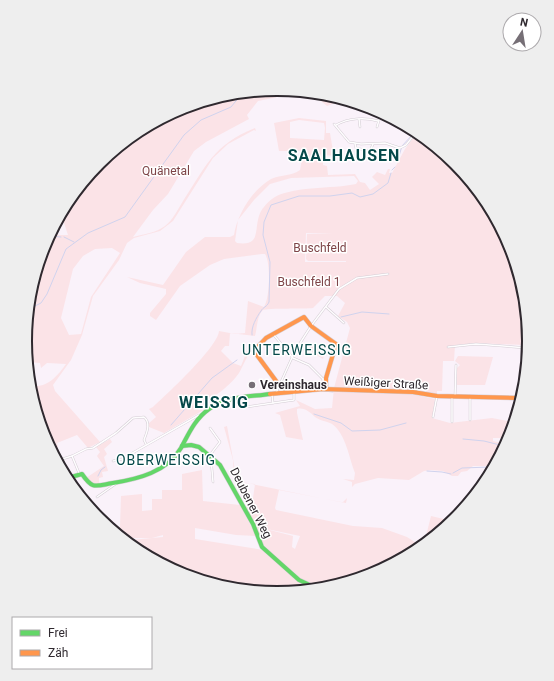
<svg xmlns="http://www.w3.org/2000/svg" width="554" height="681" font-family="Roboto,sans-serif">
  <rect width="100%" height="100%" fill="#faf2fa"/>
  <g fill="#fbe3e7" fill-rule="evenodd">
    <path d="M277,89l20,4 -39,8 -11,14 2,4 -43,23 -12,9 -26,43 -15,16 -20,27c11,-3 23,-4 32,-11 8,-6 13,-17 18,-25 23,-35 30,-56 72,-73l1,3 -2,-1 -26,14 -15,14 -40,63 -13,10 -26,7 -7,5 -8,17 -26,36 -11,39 -11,25 -18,25 2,6 45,51 -12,6 -11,-13 -20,8 1,4 -6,2 -8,-12 -10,-51c15,1 24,-11 32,-22l-19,-1 -6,5 -1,-5 -11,-1 -4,-22 19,-96 6,-9h18l-6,-18 37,-55 82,-54zM112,248l8,5 -29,44 -10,37 -12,1 -8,-17 12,-49 10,-13 12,-7z"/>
    <path d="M315,96l25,5 -13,5z"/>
    <path d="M299,118l27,3v12h4l3,18 5,5 -15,-1v10l4,1 1,9 27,-1 5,8 5,1 5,7 9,-6 -7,-7 5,-5 8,3 3,-6h2l-1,4h3l13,-24 10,-13 40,26 55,82 19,97 -1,6 -5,-2 -47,-2 -21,2 -1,16h-11l-1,30h-5v4l-11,-2 1,-9 -13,-3 -3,13 24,5 -3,19 18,5 42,-5 21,4 -4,16h-16v3l12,3 -15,22h-17l-6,5 -6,1 -3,4h-6l-9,-5 -12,-1 -7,1 -15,9 -31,-2 -23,6 -3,3v-5l-9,-3 11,1 1,-7c-6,-15 -9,-39 -23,-49 -5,-3 -12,-3 -17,-7 -5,-5 -11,-10 -18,-8v4l6,27 -17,-3 -6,-22 -5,-2 25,-7 -4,-6 19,9 17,-1 2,-20 16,-60 -3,-6 -9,-6 7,-13 -8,-7h-12l-12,12c-7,1 -47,0 -50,2 -6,5 -6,19 -8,26l-25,-3 -1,13h-4l-4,5 12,12 8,3 4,-10 -2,-1 5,-5 4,1c-8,8 -9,18 -16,26 -9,11 -20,18 -32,26l3,5 -43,25 -15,-6 -1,-3 8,-7 -7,-8 4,-2c14,-13 65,-60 66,-76l16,3 10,-1 3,-32 16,6c6,-10 7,-44 1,-53h-3l-38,5 -14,6 -30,21 -24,34 -6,-4v-3l16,-19v-5l-26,-6 -13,-6 36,8 23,-33 19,-15h25l4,-2c3,-20 18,-45 37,-56 8,-4 21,-3 29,-9l3,-17 -3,-2h-21l-5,-28zM299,120l25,3 1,5 -1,12 -34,-2v-16zM354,176l4,5 -2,3c-22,5 -68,2 -84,15 -5,4 -11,10 -13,17 -5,15 2,30 -22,27l-2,-2 3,-21 16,-20 16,-16 21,-6zM306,233l27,1h-26l-1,25 2,2h38v1h-41z"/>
    <path d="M312,344l13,9 -2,6 -15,-9z"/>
    <path d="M458,356l35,1 -8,28h-28l-1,-16 4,-4 -5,-4z"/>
    <path d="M227,426l10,55 103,21h3l4,-4 -1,5 -67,-13 -4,18 1,2 77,16 29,2 25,9 11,7 -45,29 -59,12 -15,-6 -36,-33 -19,-38 2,-3h6l3,-21 -21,-2 -1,-22 -9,-33zM262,528l38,8 -5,13 -3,-2 1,-11z"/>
    <path d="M110,439l2,3 -8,7 3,5 -3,3 4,14 -6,1 1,5 -4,1v6h-7l-6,-6 18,-12 -7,-10 3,-4 -4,-5z"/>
    <path d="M202,470l1,31 37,4 16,31 -20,-1 -41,-7v11l69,11 34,30 12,6 -33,6 -97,-19 -50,-33 33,-3v-2l-11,3h-24l-16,-11h8l1,-31 21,-2v17l10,-1v-11h10v-9h20v-16z"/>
    <path d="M431,516l21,5 -27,18 1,-3z"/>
  </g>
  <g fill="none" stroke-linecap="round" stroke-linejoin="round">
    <g stroke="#d0d3ee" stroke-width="1">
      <path d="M399,156l3,-10 11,-12"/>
      <path d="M392,170l3,-3"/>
      <path d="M49,236l12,1"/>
      <path d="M64,237l10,5"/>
      <path d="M31,308l10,-5 6,-9 19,-45 22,-16 37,-16 59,-82 17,-15 30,-13 9,-11"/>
      <path d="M341,317l21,-5 27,2"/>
      <path d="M252,335c-1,-8 4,-17 9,-24 2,-4 6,-4 8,-9l1,-40 -7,-27 1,-13 7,-17 28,-9h31l22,-3 8,4 13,-3 15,-11 3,-10"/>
      <path d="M324,391l9,1"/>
      <path d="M314,414l27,9 11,8 28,-1 26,-7"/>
      <path d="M171,425l41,-47 25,-18"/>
      <path d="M463,439l21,2 20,5"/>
      <path d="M427,471l15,1 9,2"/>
      <path d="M453,473l9,-5 28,-1"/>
      <path d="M98,476l3,-6 4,-3"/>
      <path d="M242,507l2,4"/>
      <path d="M253,528l4,10"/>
    </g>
    <defs>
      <g id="street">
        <path d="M359,119l1,8"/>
        <path d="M334,124l15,18 12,2 24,-1 15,5 6,-3 8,-10"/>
        <path d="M336,125c12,-7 29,-8 42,-4"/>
        <path d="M377,127l3,-10"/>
        <path d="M355,144l1,4 12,3 3,-2 2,-5"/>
        <path d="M326,307l18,16"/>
        <path d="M273,334l20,24 16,7 14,14"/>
        <path d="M448,347l28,-3 52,4"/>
        <path d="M323,379v10"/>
        <path d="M276,393l19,-42 16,-25 28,-37 18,-11 31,-4"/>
        <path d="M272,395l1,8"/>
        <path d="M452,396v26"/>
        <path d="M455,396l1,-31"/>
        <path d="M244,398l2,9 48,-7v-7"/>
        <path d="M433,417l4,-21"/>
        <path d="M470,420v-24"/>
        <path d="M210,428l10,14 -10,13"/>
        <path d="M72,456l7,17"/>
        <path d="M211,458l2,24"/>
        <path d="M59,460l13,-4 14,-7 7,-1 23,-15 17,-15 11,-1c7,6 3,15 0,23l2,4"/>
        <path d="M113,461l9,-2 77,-44"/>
        <path d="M97,497l20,-14"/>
      </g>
      <g id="fast">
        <path d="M182,446l9,-1 8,2 21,18 33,59 9,23 37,33 13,6"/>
        <path d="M71,477l11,-3c11,16 13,12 31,9 25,-4 54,-11 68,-35 8,-15 14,-29 28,-39 18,-13 40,-12 61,-15"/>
      </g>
      <g id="slow">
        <path d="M279,385l-25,-34 12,-13 38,-21 7,9 25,18 -10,34v11"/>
        <path d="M270,394l53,-5 90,3 24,4 81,2"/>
      </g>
    </defs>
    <use href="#street" stroke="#d4cdd4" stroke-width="2.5"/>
    <use href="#fast" stroke="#d4cdd4" stroke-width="5"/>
    <use href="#slow" stroke="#d4cdd4" stroke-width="5"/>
    <use href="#street" stroke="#fefdfe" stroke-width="1.5"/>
    <use href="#fast" stroke="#63d668" stroke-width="4"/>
    <use href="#slow" stroke="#ff974d" stroke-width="4"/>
  </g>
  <circle fill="#766f76" stroke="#fff" stroke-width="1.5" cx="252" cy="385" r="4"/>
  <g text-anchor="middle" stroke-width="3" stroke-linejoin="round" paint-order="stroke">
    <g font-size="12" fill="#7e4548" stroke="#fff">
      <text x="166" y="175">Quänetal</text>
      <text x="320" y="252">Buschfeld</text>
      <text x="309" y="286">Buschfeld 1</text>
    </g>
    <g font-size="12" fill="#2f292f" stroke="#fff">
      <text transform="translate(386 383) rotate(3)" y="4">Weißiger Straße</text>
      <text transform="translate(251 503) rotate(63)" y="4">Deubener Weg</text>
    </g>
    <g font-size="12" font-weight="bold" fill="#2f292f" stroke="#fff" text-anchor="start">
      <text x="260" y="389">Vereinshaus</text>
    </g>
    <g font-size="14" letter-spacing="1" fill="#054849" stroke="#fff">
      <text x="297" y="355">UNTERWEISSIG</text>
      <text x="166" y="465">OBERWEISSIG</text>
    </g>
    <g font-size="16" font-weight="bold" letter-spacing="1" fill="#054849" stroke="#fff">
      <text x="344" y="161">SAALHAUSEN</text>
      <text x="214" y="408">WEISSIG</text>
    </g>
  </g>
  <path d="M0 0H554V681H0ZM32 341a245 245 0 1 1 490 0a245 245 0 1 1-490 0Z" fill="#eee" fill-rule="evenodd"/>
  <path fill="none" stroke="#2f292f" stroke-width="2" d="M32 341a245 245 0 1 1 490 0a245 245 0 1 1-490 0Z"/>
  <rect x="12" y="617" width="140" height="52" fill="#ffffff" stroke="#aca9ac"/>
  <rect x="20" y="630" width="20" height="6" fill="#63d668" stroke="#aca9ac"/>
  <text x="48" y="637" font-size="12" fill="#2f292f">Frei</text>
  <rect x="20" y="650" width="20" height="6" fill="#ff974d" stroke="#aca9ac"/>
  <text x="48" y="657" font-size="12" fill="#2f292f">Zäh</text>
  <g transform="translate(522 32) rotate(12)"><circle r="19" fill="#ffffff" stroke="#aca9ac"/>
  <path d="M0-3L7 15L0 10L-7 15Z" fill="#766f76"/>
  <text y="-6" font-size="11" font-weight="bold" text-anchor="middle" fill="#2f292f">N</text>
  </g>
</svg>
